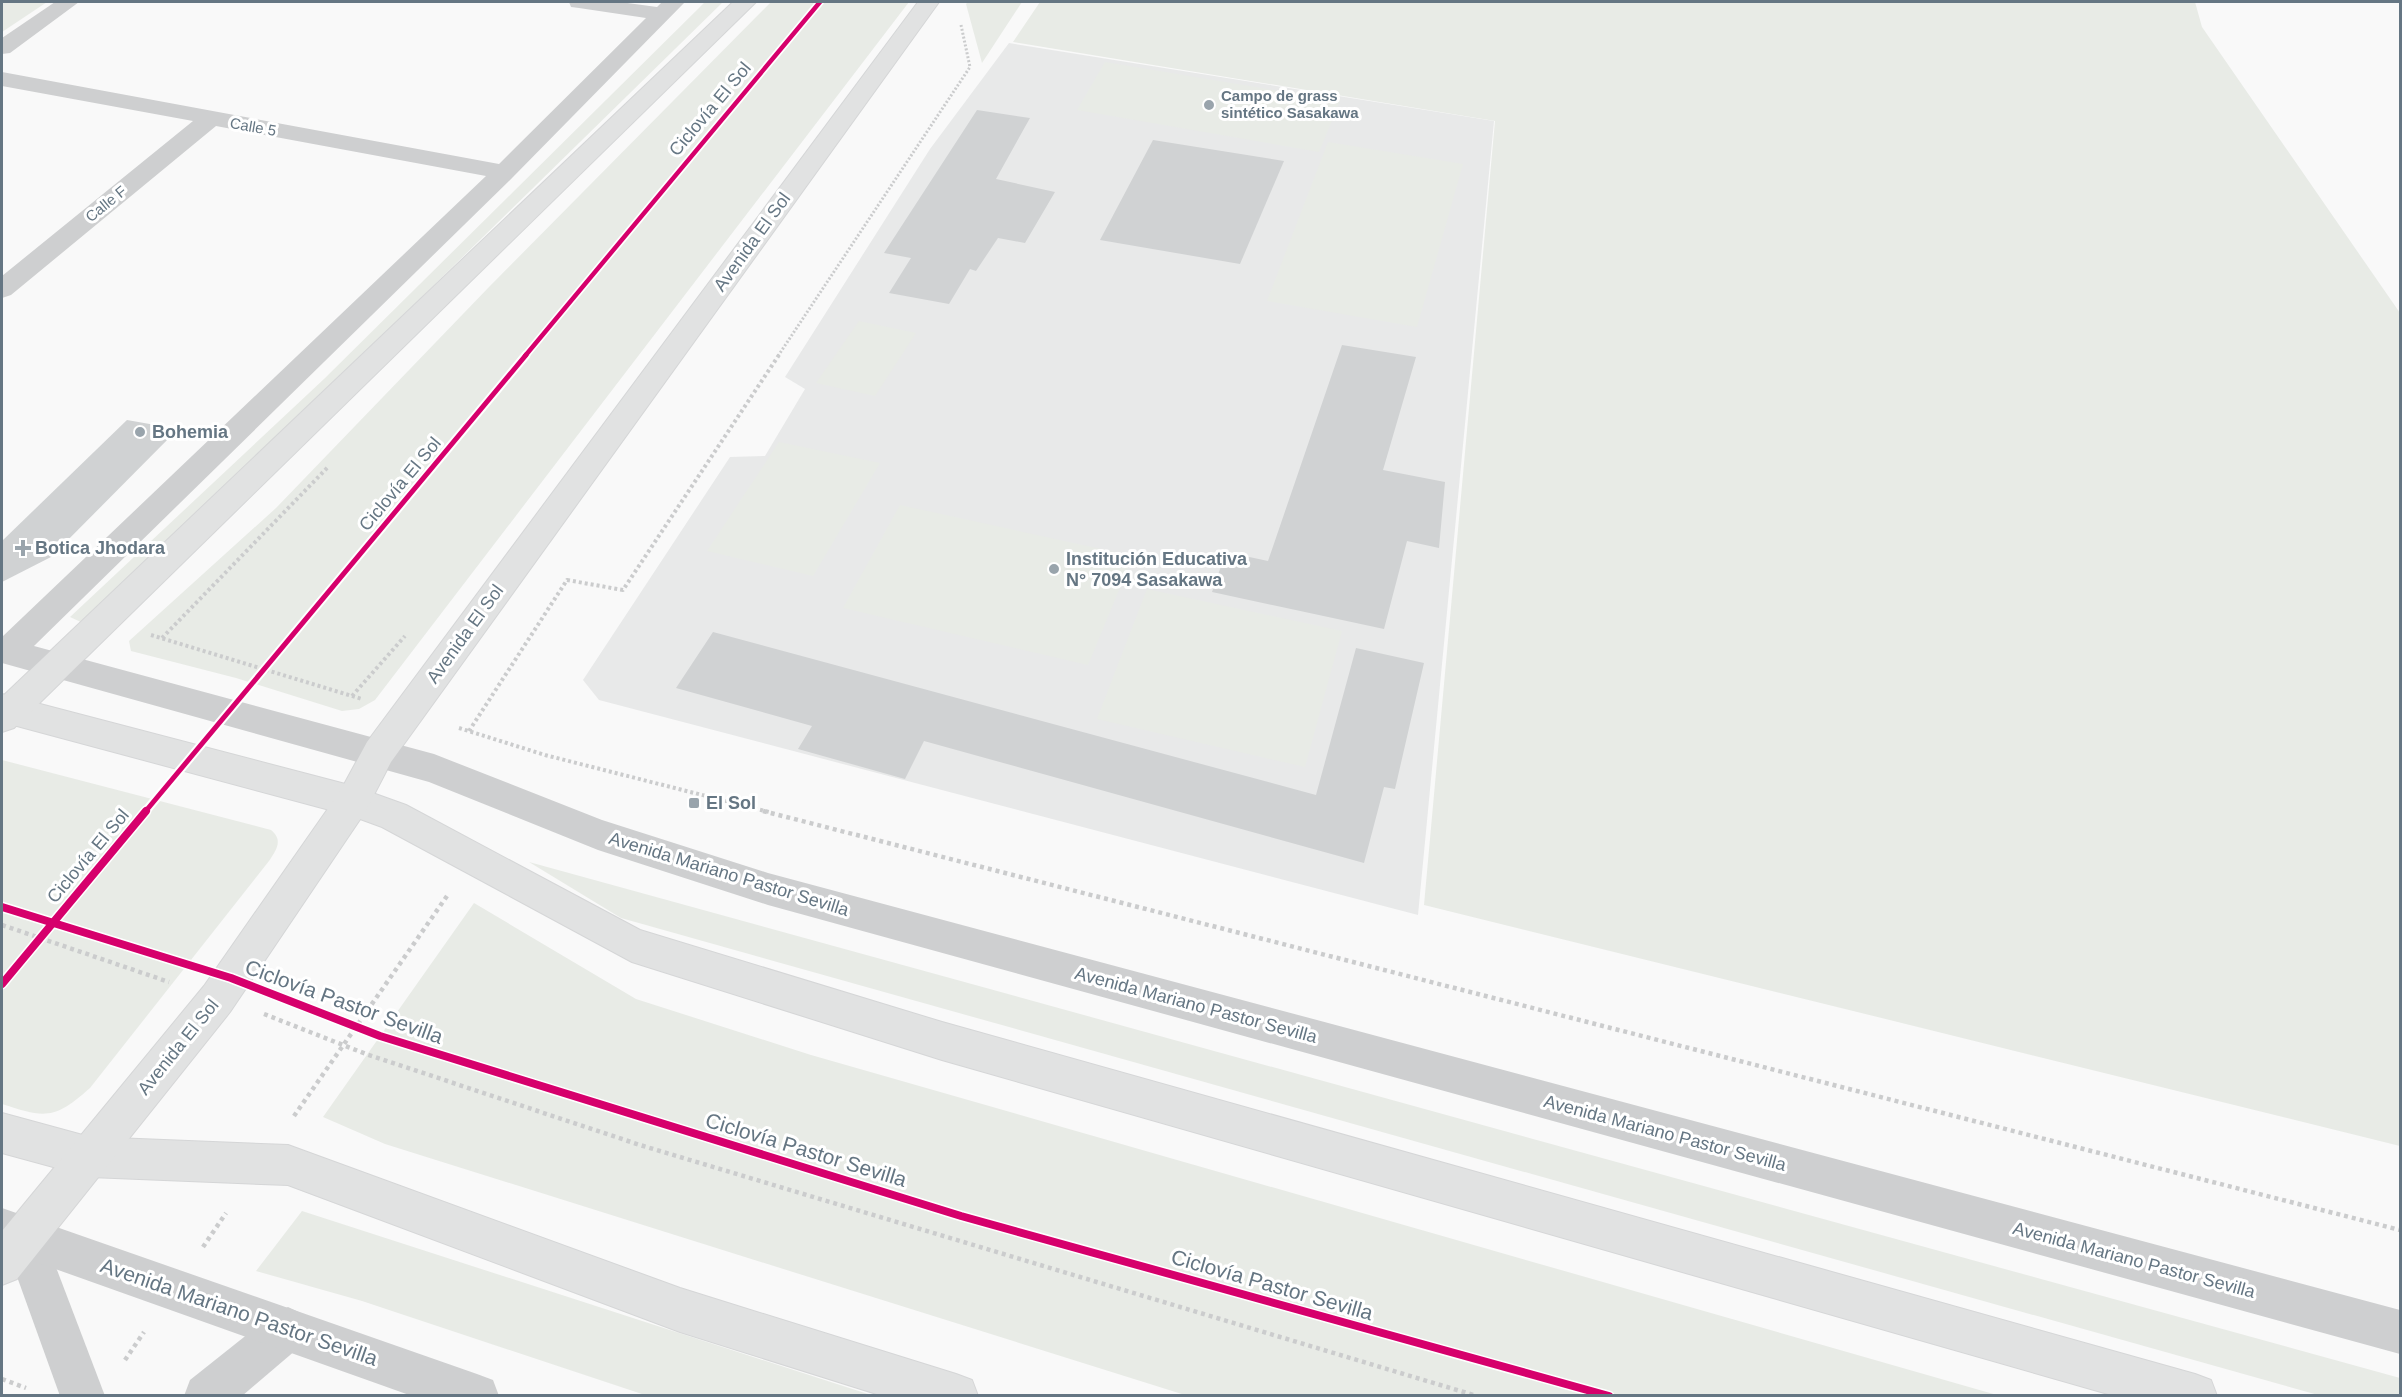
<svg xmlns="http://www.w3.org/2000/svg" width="2402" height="1397" font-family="Arial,sans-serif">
  <rect width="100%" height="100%" fill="#f9f9f9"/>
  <path fill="#e8e9e9" d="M1009,43l485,78 -76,794 -819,-215 -16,-20 147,-223 35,-1 40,-67 -20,-12 145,-228z"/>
  <g fill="#e8ebe6">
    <path d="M2,2h45l-45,30z"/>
    <path d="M705,2h18l-387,379 -253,242 -13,-6 254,-238z"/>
    <path d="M771,2h138l-534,698 -16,9 -17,2 -106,-33 -105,-27 -2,-10 147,-133 213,-221z"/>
    <path d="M968,2h54l-40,61 -16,-59z"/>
    <path d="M1040,2h1155l7,25 198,286v833l-976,-241 71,-784 -482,-79z"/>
    <path d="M1105,62l235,39 -21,51 -242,-42z"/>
    <path d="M1328,142l135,22 -46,163 -150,-26z"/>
    <path d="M859,321l57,12 -41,63 -59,-13z"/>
    <path d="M779,442l101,21 -67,113 -106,-25z"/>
    <path d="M900,505l233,51 -45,109 -245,-57z"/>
    <path d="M1147,589l195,42 -37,136 -208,-48z"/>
    <path d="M2,760l269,70c12,10 6,19 -2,31l-179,227c-36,32 -45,30 -88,16z"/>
    <path d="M529,862l1871,516v17h-82l-1697,-477z"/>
    <path d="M474,903l162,96 175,56 1186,340h-812l-800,-251 -62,-27z"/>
    <path d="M302,1211l569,184h-226l-283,-94 -106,-30z"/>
  </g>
  <g fill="#d0d2d3">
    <path d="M977,110l53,8 -34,61 59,13 -30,51 -27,-5 -22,33 -6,-2 -21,35 -60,-11 22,-35 -27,-5z"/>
    <path d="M1153,140l131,21 -44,103 -140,-24z"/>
    <path d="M1342,345l74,12 -33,113 62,12 -6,66 -32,-7 -23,88 -172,-37 14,-40 42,9z"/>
    <path d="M127,420l51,9 -127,128 -49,25v-41z"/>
    <path d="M713,632l603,163 40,-147 68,15 -29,126 -11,-2 -20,76 -440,-122 -19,38 -107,-30 14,-23 -136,-38z"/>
  </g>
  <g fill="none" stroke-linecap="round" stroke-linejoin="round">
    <defs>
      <g id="secondary">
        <path d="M2,694l351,92 53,19 234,125 302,92 1253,352 16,6 6,16h-102l-1173,-336 -310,-98 -250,-135 -30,-11 -350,-94z"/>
        <path d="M2,1113l88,24 198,8 392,143 276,86 16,6 6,16h-95l-203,-64 -392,-147 -198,-8 -88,-24z"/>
      </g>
      <g id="primary">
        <path d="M733,2h23l-742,726 -12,4v-35z"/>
        <path d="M918,2h21l-548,760 -26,50 -135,200 -213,267 -15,6v-54l202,-245 137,-196 26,-48z"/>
      </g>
    </defs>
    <use href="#secondary" stroke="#d5d6d7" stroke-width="2"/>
    <use href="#primary" stroke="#d5d6d7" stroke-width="2"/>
    <path stroke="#cbcccd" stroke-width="3" stroke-dasharray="2 2" stroke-linecap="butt" d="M778,356l192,-289 -9,-42"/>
    <g stroke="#cbcccd" stroke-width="4" stroke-dasharray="3 3" stroke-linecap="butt">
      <path d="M151,635l211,64"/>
      <path d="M162,638l167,-172"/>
      <path d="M352,696l53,-60"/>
      <path d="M459,728l86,27 224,57"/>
      <path d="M469,731l98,-151 56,10 156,-235"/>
    </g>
    <g stroke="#cbcccd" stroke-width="4.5" stroke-dasharray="4 4" stroke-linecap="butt">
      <path d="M763,811l1637,419"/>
      <path d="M2,925l167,57"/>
      <path d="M264,1014l102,40 274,91 837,251"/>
      <path d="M294,1116l153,-220"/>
      <path d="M203,1247l23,-34"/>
      <path d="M125,1360l19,-28"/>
      <path d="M2,1379l24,9"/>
    </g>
    <g fill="#cecfd0" fill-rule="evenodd">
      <path d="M23,1214l15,6 67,176h-45l-58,-161 6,-15z"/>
      <path d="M288,1307l15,7 7,15 -7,15 -61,52h-58l6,-16 83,-66z"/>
    </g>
    <g fill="#cecfd0" fill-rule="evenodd">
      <path d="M55,2h24l-69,51 -8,1v-16z"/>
      <path d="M569,2h51l37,5 5,-5h23l-172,175 -479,469 400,108 168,66 166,53 1632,437v44l-1632,-449 -170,-55 -169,-68 -427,-119v-26l484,-461 -270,-50 -205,169 -9,3v-22l191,-155 -191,-35v-14l497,92 147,-146 -67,-10 -8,-1z"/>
      <path d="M2,1208l475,166 16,6 6,16h-87l-410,-146z"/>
    </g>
    <use href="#secondary" fill="#e1e2e2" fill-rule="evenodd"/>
    <use href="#primary" fill="#e1e2e2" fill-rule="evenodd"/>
    <defs>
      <path id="cycleway-far2" d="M525,356l295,-354"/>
      <path id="cycleway-far1" d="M145,812l381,-457"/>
      <g id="cycleway">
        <path d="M2,907l229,71 149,58 581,180 648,180"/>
        <path d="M2,984l144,-173"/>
      </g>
    </defs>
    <use href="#cycleway-far2" stroke="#fff" stroke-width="8"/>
    <use href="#cycleway-far1" stroke="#fff" stroke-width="9"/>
    <use href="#cycleway" stroke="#fff" stroke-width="11"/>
    <use href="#cycleway-far2" stroke="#d6006c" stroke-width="4.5"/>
    <use href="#cycleway-far1" stroke="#d6006c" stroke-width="5"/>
    <use href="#cycleway" stroke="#d6006c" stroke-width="8"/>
  </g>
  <g fill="#99a4ac" stroke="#fff" stroke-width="2">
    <circle cx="1209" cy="105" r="6"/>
    <circle cx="140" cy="432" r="6"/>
    <path d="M20 539h6v6h6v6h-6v6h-6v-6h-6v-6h6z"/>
    <circle cx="1054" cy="569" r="6"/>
    <rect x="688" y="797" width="12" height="12" rx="3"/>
  </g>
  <g text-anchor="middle" stroke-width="6" stroke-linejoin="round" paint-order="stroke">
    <g font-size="15" font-weight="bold" fill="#657683" stroke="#fff" text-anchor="start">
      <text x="1221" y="101">Campo de grass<tspan x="1221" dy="17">sintético Sasakawa</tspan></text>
    </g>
    <g font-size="15" fill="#657683" stroke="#fff">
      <text transform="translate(253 127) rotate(10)" y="5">Calle 5</text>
      <text transform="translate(106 204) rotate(-39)" y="5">Calle F</text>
    </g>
    <g font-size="18" fill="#657683" stroke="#fff">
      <text transform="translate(710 109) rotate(-50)" y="6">Ciclovía El Sol</text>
      <text transform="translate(752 242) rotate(-54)" y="6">Avenida El Sol</text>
      <text transform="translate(400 484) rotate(-50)" y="6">Ciclovía El Sol</text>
      <text transform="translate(465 634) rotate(-54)" y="6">Avenida El Sol</text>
      <text transform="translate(88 856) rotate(-50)" y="6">Ciclovía El Sol</text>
      <text transform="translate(729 874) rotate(17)" y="6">Avenida Mariano Pastor Sevilla</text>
      <text transform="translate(1196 1005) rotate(15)" y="6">Avenida Mariano Pastor Sevilla</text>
      <text transform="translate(178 1047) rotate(-51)" y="6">Avenida El Sol</text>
      <text transform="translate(1665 1133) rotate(15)" y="6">Avenida Mariano Pastor Sevilla</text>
      <text transform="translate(2134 1260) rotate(15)" y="6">Avenida Mariano Pastor Sevilla</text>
    </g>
    <g font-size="18" font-weight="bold" fill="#657683" stroke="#fff" text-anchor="start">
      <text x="152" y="438">Bohemia</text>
      <text x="35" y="554">Botica Jhodara</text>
      <text x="1066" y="565">Institución Educativa<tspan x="1066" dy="21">N° 7094 Sasakawa</tspan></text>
      <text x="706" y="809">El Sol</text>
    </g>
    <g font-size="21" fill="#657683" stroke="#fff">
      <text transform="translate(344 1002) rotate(20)" y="7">Ciclovía Pastor Sevilla</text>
      <text transform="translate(806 1150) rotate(17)" y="7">Ciclovía Pastor Sevilla</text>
      <text transform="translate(1272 1285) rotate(16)" y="7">Ciclovía Pastor Sevilla</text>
      <text transform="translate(239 1312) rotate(19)" y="7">Avenida Mariano Pastor Sevilla</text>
    </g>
  </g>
  <rect width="2402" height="1397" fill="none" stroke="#657683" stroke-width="6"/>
</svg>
